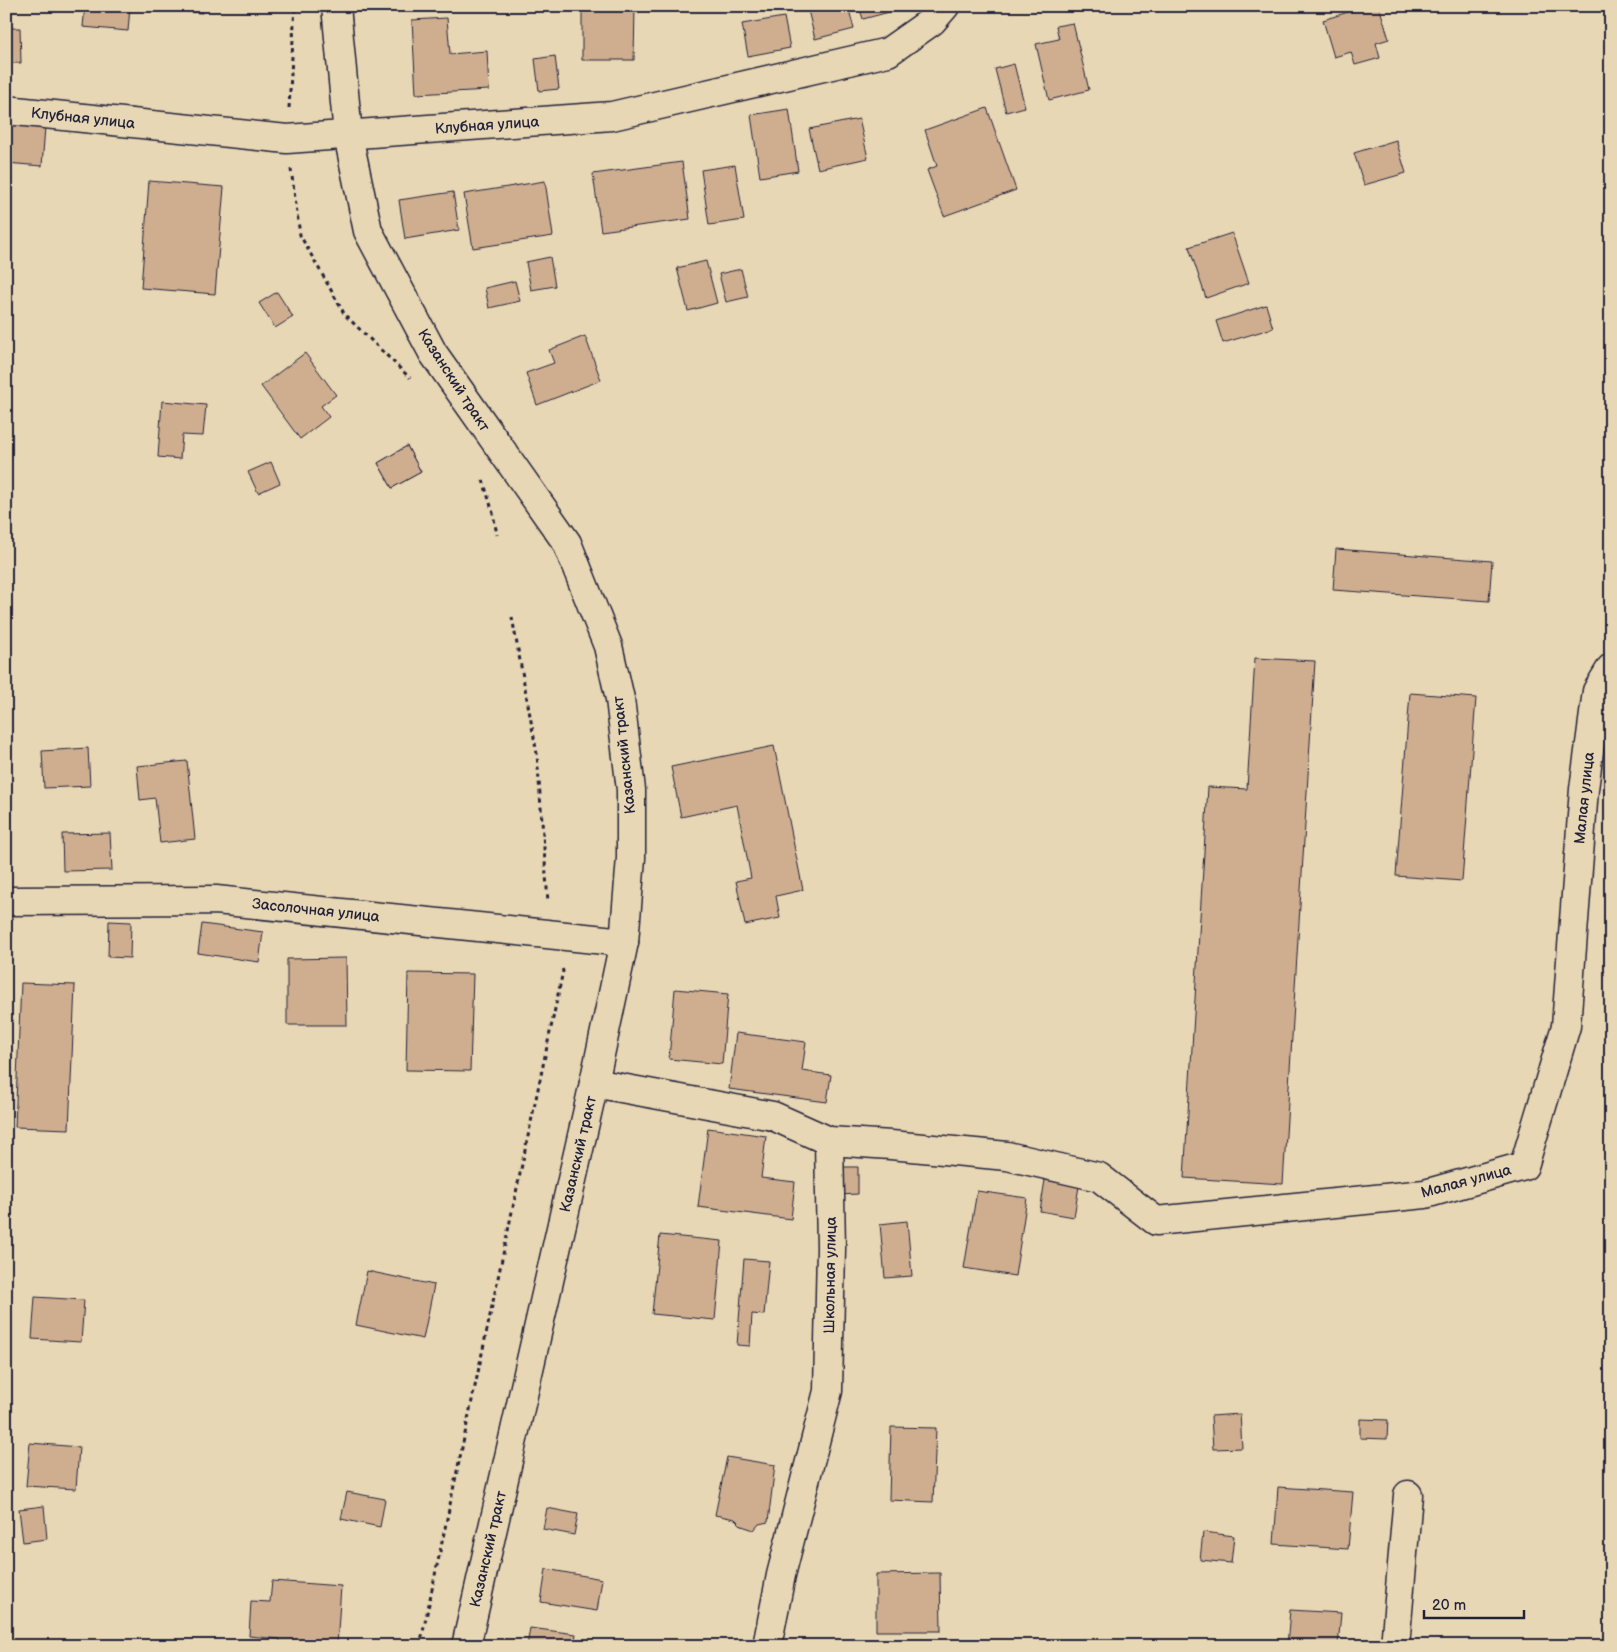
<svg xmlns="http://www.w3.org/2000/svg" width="1617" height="1652" font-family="'Balsamiq Sans',sans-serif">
  <rect width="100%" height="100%" fill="#e8d7b4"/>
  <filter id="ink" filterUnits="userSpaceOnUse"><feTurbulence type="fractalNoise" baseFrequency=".02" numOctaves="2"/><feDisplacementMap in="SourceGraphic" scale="10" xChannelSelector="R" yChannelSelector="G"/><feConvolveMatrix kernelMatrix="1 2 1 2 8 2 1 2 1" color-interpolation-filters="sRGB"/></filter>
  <g filter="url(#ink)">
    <g fill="#cfae90" stroke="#22223b">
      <path d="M85,6h118l-1,7 -72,-6 -2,24 -45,-4z"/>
      <path d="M582,6h53l-1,54h-52z"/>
      <path d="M821,6h27l6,23 -39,10 -7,-29z"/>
      <path d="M859,6h44l1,2 -41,11z"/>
      <path d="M1367,6h12l10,33 -13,4 4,15 -25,7 -4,-13 -17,5 -11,-37z"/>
      <path d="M784,17l6,31 -42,8 -6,-32z"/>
      <path d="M447,18l3,36 37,-3 2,39 -73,4 -4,-74z"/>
      <path d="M1073,23l16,67 -40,10 -13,-56 23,-5 -3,-13z"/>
      <path d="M6,28h14l1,35h-15z"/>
      <path d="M555,56l4,33 -20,2 -4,-32z"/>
      <path d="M1014,64l11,43 -19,5 -11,-43z"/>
      <path d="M987,108l29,82 -72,26 -17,-46 10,-4 -12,-36z"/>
      <path d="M789,109l9,62 -38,6 -9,-62z"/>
      <path d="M859,119l9,39 -50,11 -9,-40z"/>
      <path d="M6,124l39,3 -3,39 -36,-3z"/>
      <path d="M1396,140l10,33 -42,12 -10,-32z"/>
      <path d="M682,162l8,57 -89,12 -8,-57z"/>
      <path d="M735,165l9,55 -35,5 -8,-55z"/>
      <path d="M149,181l75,6 -9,107 -74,-6z"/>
      <path d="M545,181l8,55 -80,12 -9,-54z"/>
      <path d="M453,192l6,38 -54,9 -6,-39z"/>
      <path d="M1232,233l17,50 -43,15 -17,-51z"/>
      <path d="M550,257l5,29 -24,4 -5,-28z"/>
      <path d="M706,261l11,42 -29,8 -11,-43z"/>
      <path d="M741,269l7,28 -22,5 -7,-28z"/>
      <path d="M515,281l5,20 -31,7 -4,-20z"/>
      <path d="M277,292l16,25 -18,11 -16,-25z"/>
      <path d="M1266,305l7,23 -50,15 -7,-22z"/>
      <path d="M585,336l16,44 -64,25 -11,-32 28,-10 -5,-13z"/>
      <path d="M305,353l31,42 -15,11 8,11 -29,22 -39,-53z"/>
      <path d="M162,401l44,4 -3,31 -21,-1 -2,24 -22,-2z"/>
      <path d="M407,446l14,26 -29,16 -14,-25z"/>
      <path d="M407,446l14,26 -29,16 -14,-25z"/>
      <path d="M271,462l9,21 -22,10 -10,-21z"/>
      <path d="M1336,549l156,12 -3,40 -156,-11z"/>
      <path d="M1255,658l60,3 -32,523 -99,-6 24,-391 39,2z"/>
      <path d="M1410,693l66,5 -14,183 -66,-5z"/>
      <path d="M774,746l29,144 -27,6 4,22 -35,7 -9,-44 15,-3 -14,-73 -56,12 -10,-50z"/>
      <path d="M88,748l2,38 -46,2 -2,-37z"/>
      <path d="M187,761l8,78 -35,4 -5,-45 -15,2 -3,-34z"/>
      <path d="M110,833l2,37 -49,1 -1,-37z"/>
      <path d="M109,921l22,1 -1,36 -22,-1z"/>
      <path d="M202,924l61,8 -4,30 -61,-9z"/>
      <path d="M346,958l1,67h-60v-66z"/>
      <path d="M408,973l65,1 -3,97 -64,-1z"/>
      <path d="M21,983l54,2 -6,144 -54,-2z"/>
      <path d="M675,989l53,5 -6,70 -53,-5z"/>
      <path d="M736,1033l70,9 -4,29 29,4 -4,27 -98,-13z"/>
      <path d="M708,1128l58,8 -5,42 34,4 -4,37 -93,-12z"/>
      <path d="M838,1167h20v27l-19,1z"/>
      <path d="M1045,1180l34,6 -5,31 -34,-6z"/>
      <path d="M977,1191l50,7 -12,78 -51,-8z"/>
      <path d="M907,1221l5,55 -27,2 -5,-54z"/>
      <path d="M660,1235l62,6 -7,79 -63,-6z"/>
      <path d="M744,1259l25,2 -5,54 -12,-1 -2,32 -13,-1z"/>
      <path d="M367,1271l67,14 -11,54 -67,-14z"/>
      <path d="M35,1297l49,3 -3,42 -49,-3z"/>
      <path d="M1240,1414l2,34 -29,1 -2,-33z"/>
      <path d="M1360,1419l28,1 -1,19 -27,-1z"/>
      <path d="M891,1427l45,1 -3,74 -44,-2z"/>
      <path d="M30,1443l49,4 -3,42 -50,-3z"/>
      <path d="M727,1457l48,8 -7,57 -9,2 -5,6 -12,-4 -7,-7 -20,-4z"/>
      <path d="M1278,1487l75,5 -5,57 -74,-5z"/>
      <path d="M347,1492l38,7 -5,28 -39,-8z"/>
      <path d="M44,1506l3,33 -24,3 -4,-33z"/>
      <path d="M547,1508l31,6 -4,21 -31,-6z"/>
      <path d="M1203,1532l31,4 -3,27 -31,-3z"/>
      <path d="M546,1569l56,10 -5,32 -56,-9z"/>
      <path d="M940,1573l1,58h-65v-57z"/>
      <path d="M272,1581l69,5 -4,60h-58l1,-7 -31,-3 2,-35 19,1z"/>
      <path d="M1290,1610l51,3 -3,33h-51z"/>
      <path d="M530,1628l46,6 -2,12h-47z"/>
      <path d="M6,1632h5l-1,10 23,1v3h-27z"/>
    </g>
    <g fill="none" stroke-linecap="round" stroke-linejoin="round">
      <defs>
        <g id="minor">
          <path d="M336,6l12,129 20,96 65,122 134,190 41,103 12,53 11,91v68l-7,84 -30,141 -128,563"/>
          <path d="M6,110l281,29 325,-23 276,-64 44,-31 13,-15"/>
          <path d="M6,901l210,-1 408,42"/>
          <path d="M594,1083l179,33 56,25 62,4 116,11 92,21 57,44 269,-27 99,-28 42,-140 18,-237 13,-98 14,-23"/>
          <path d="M767,1646l14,-71 47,-184 3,-143 -2,-107"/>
          <path d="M1395,1646l13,-151"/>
        </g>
      </defs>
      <use href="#minor" stroke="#22223b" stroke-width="31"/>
      <g stroke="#22223b" stroke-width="3" stroke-dasharray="4 4" stroke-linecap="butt">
        <path d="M289,108l6,-102"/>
        <path d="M291,169l9,66 45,80 65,63"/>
        <path d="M483,480l10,33 4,22"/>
        <path d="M512,617l25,137 11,148"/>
        <path d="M420,1646l143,-675 -2,-4"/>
      </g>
      <use href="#minor" stroke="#e8d7b4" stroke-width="28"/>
    </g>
  </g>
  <g text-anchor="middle" stroke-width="4.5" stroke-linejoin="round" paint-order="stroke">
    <g font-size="15" fill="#22223b" stroke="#e8d7b4">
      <text transform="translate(83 118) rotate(6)" y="5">Клубная улица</text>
      <text transform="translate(487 125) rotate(-4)" y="5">Клубная улица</text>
      <text transform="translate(454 380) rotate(57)" y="5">Казанский тракт</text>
      <text transform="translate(624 755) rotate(-96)" y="5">Казанский тракт</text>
      <text transform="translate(1584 798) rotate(-84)" y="5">Малая улица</text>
      <text transform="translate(316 910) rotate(6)" y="5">Засолочная улица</text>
      <text transform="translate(578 1154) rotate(-77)" y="5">Казанский тракт</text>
      <text transform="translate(1466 1181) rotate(-15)" y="5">Малая улица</text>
      <text transform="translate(830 1275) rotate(-89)" y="5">Школьная улица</text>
      <text transform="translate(488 1549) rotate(-77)" y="5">Казанский тракт</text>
    </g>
  </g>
  <rect width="1617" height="1652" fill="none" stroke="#e8d7b4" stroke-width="25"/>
  <rect x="12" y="12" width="1592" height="1627" fill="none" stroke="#22223b" stroke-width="2" filter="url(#ink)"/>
  <path d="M1424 1610v8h100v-8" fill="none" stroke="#22223b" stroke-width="2.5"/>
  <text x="1432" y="1610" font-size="15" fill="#22223b" stroke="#e8d7b4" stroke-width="4" paint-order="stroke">20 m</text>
</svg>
